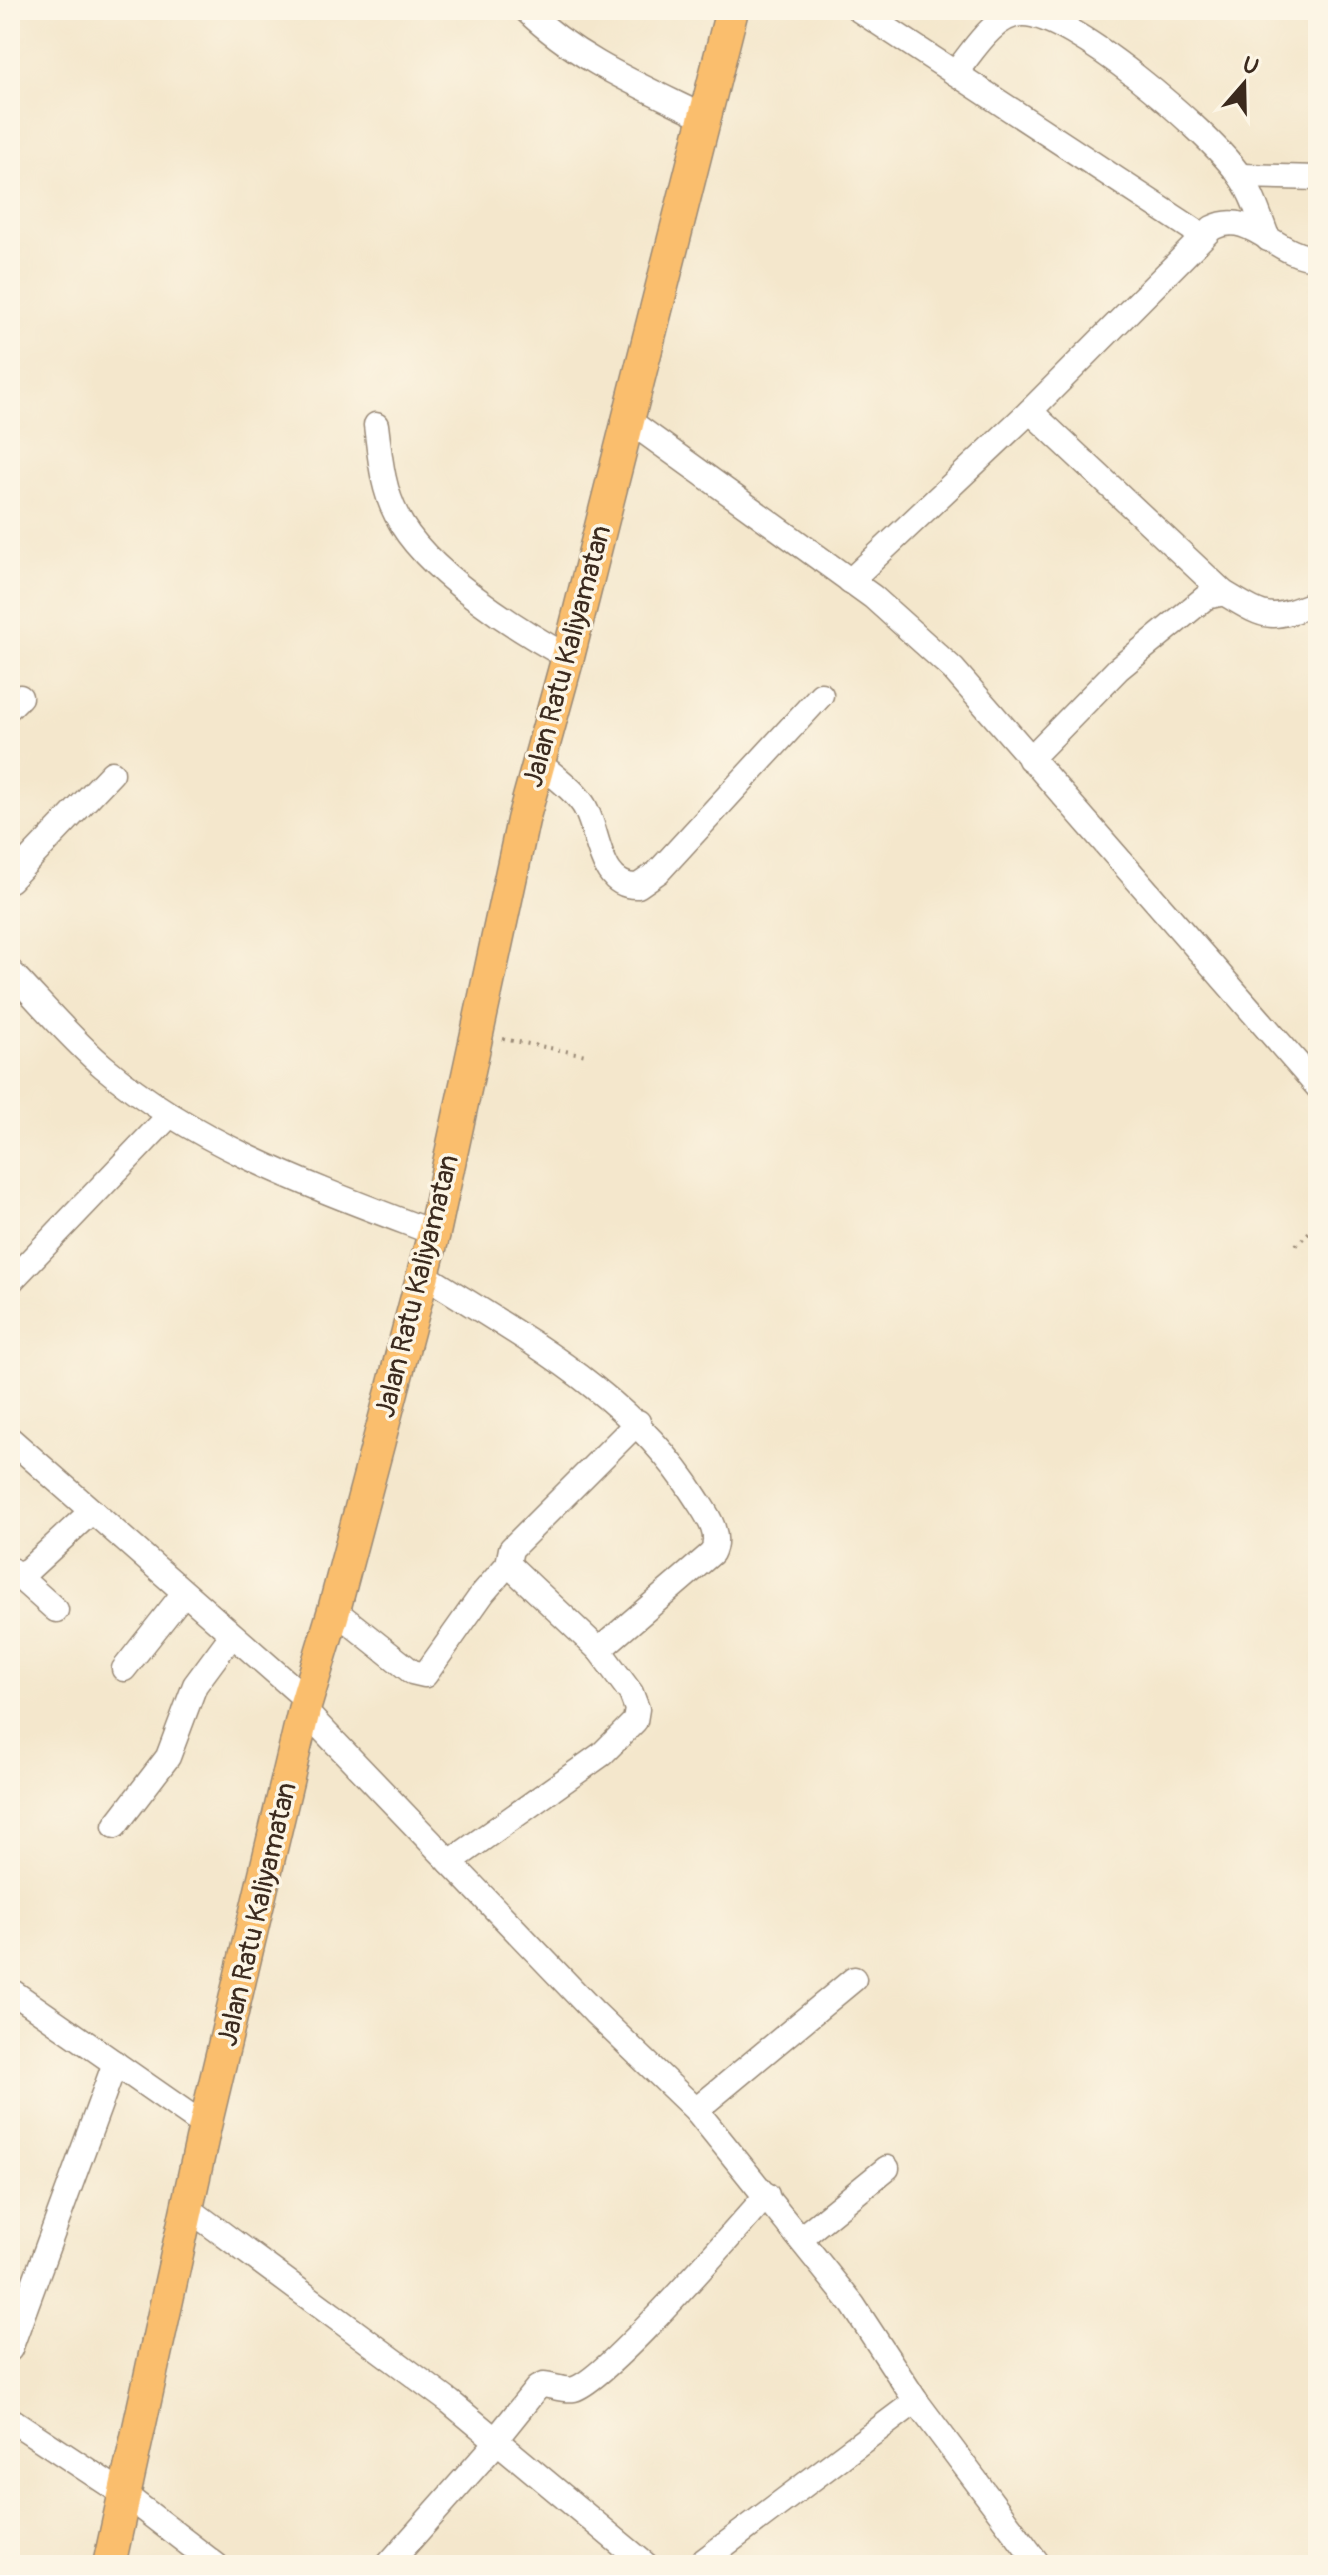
<svg xmlns="http://www.w3.org/2000/svg" width="1328" height="2575" font-family="Pangolin,sans-serif">
  <rect width="100%" height="100%" fill="#fcf5e5"/>
  <filter id="ink" filterUnits="userSpaceOnUse"><feTurbulence type="fractalNoise" baseFrequency=".0125" numOctaves="2"/><feDisplacementMap in="SourceGraphic" scale="16" xChannelSelector="R" yChannelSelector="G"/><feConvolveMatrix kernelMatrix="1 2 1 2 8 2 1 2 1" color-interpolation-filters="sRGB"/></filter>
  <filter id="wash" filterUnits="userSpaceOnUse"><feTurbulence type="fractalNoise" baseFrequency=".006" numOctaves="4" result="noise"/><feDisplacementMap in="SourceGraphic" scale="32" xChannelSelector="R" yChannelSelector="G"/><feGaussianBlur stdDeviation="1.8" result="paint"/><feColorMatrix in="noise" values="0 0 0 0 0 0 0 0 0 0 0 0 0 0 0 0 0 1.4 0 .05"/><feComposite in="paint" operator="in"/></filter>
  <g filter="url(#wash)">
    <rect width="100%" height="100%" fill="#f4e7cc"/>
  </g>
  <g filter="url(#ink)">
    <g fill="none" stroke-linecap="round" stroke-linejoin="round">
      <defs>
        <g id="minor">
          <path d="M526,10c51,50 117,77 180,108"/>
          <path d="M859,10l344,226"/>
          <path d="M955,73c17,-20 38,-58 67,-59 50,-1 185,117 215,158 15,19 22,44 31,67"/>
          <path d="M1240,176l78,2"/>
          <path d="M1030,411l194,182"/>
          <path d="M628,420l245,177 80,72 365,418"/>
          <path d="M376,425c4,31 6,63 21,91 27,54 119,113 171,141"/>
          <path d="M850,581l180,-170 182,-183c40,-20 62,29 106,30"/>
          <path d="M10,707l10,-10"/>
          <path d="M1030,759l88,-90 88,-72 18,-4c45,27 45,28 94,9"/>
          <path d="M538,762c15,13 34,26 45,42 17,25 14,84 55,82l20,-14 163,-177"/>
          <path d="M10,880l102,-107"/>
          <path d="M10,971c31,32 60,67 94,96 95,80 215,122 330,166"/>
          <path d="M423,1274c100,64 208,120 273,224 10,16 26,35 16,55l-113,97"/>
          <path d="M10,1282l160,-167"/>
          <path d="M10,1439l297,261"/>
          <path d="M10,1569l46,41"/>
          <path d="M10,1578l18,-8 64,-59"/>
          <path d="M334,1610l78,62 13,3 58,-82 25,-29 3,-15 127,-127"/>
          <path d="M124,1669l60,-76"/>
          <path d="M304,1710l290,302 102,98 157,195 63,96 123,164"/>
          <path d="M115,1826l53,-69 27,-72 37,-50"/>
          <path d="M450,1862l152,-108 33,-33 2,-12 -6,-16 -32,-43 -91,-86"/>
          <path d="M10,1990l195,136"/>
          <path d="M696,2110l158,-131"/>
          <path d="M189,2209l261,193 196,163"/>
          <path d="M802,2237l85,-69"/>
          <path d="M10,2349l105,-286"/>
          <path d="M10,2419l115,76 91,70"/>
          <path d="M496,2439l41,-51 6,-3c11,1 21,6 31,4 33,-9 162,-160 193,-194"/>
          <path d="M388,2565l110,-124"/>
          <path d="M698,2565l218,-164"/>
        </g>
        <path id="major" d="M109,2565l96,-439 99,-416 30,-100 100,-377 89,-413 45,-163 164,-647"/>
      </defs>
      <use href="#minor" stroke="#988875" stroke-width="27"/>
      <use href="#major" stroke="#988875" stroke-width="35"/>
      <g stroke="#988875" stroke-width="4" stroke-dasharray="2 6" stroke-linecap="butt">
        <path d="M503,1039l83,16"/>
        <path d="M1296,1245l22,-21"/>
      </g>
      <use href="#minor" stroke="#fff" stroke-width="24"/>
      <use href="#major" stroke="#fabe6d" stroke-width="32"/>
    </g>
  </g>
  <g text-anchor="middle" stroke-width="7" stroke-linejoin="round" paint-order="stroke">
    <g font-size="28" fill="#3b2a1e" stroke="#fcf5e5">
      <text transform="translate(566 656) rotate(-75)" y="10">Jalan Ratu Kaliyamatan</text>
      <text transform="translate(416 1286) rotate(-76)" y="10">Jalan Ratu Kaliyamatan</text>
      <text transform="translate(256 1914) rotate(-77)" y="10">Jalan Ratu Kaliyamatan</text>
    </g>
  </g>
  <rect width="1328" height="2575" fill="none" stroke="#fcf5e5" stroke-width="40"/>
  <g transform="translate(1244 84) rotate(20)" stroke="#fcf5e5" stroke-width="6" paint-order="stroke">
  <path d="M0-6L14 30L0 20L-14 30Z" fill="#3b2a1e"/>
  <text y="-12" font-size="22" font-weight="bold" text-anchor="middle" fill="#3b2a1e">U</text>
  </g>
</svg>
